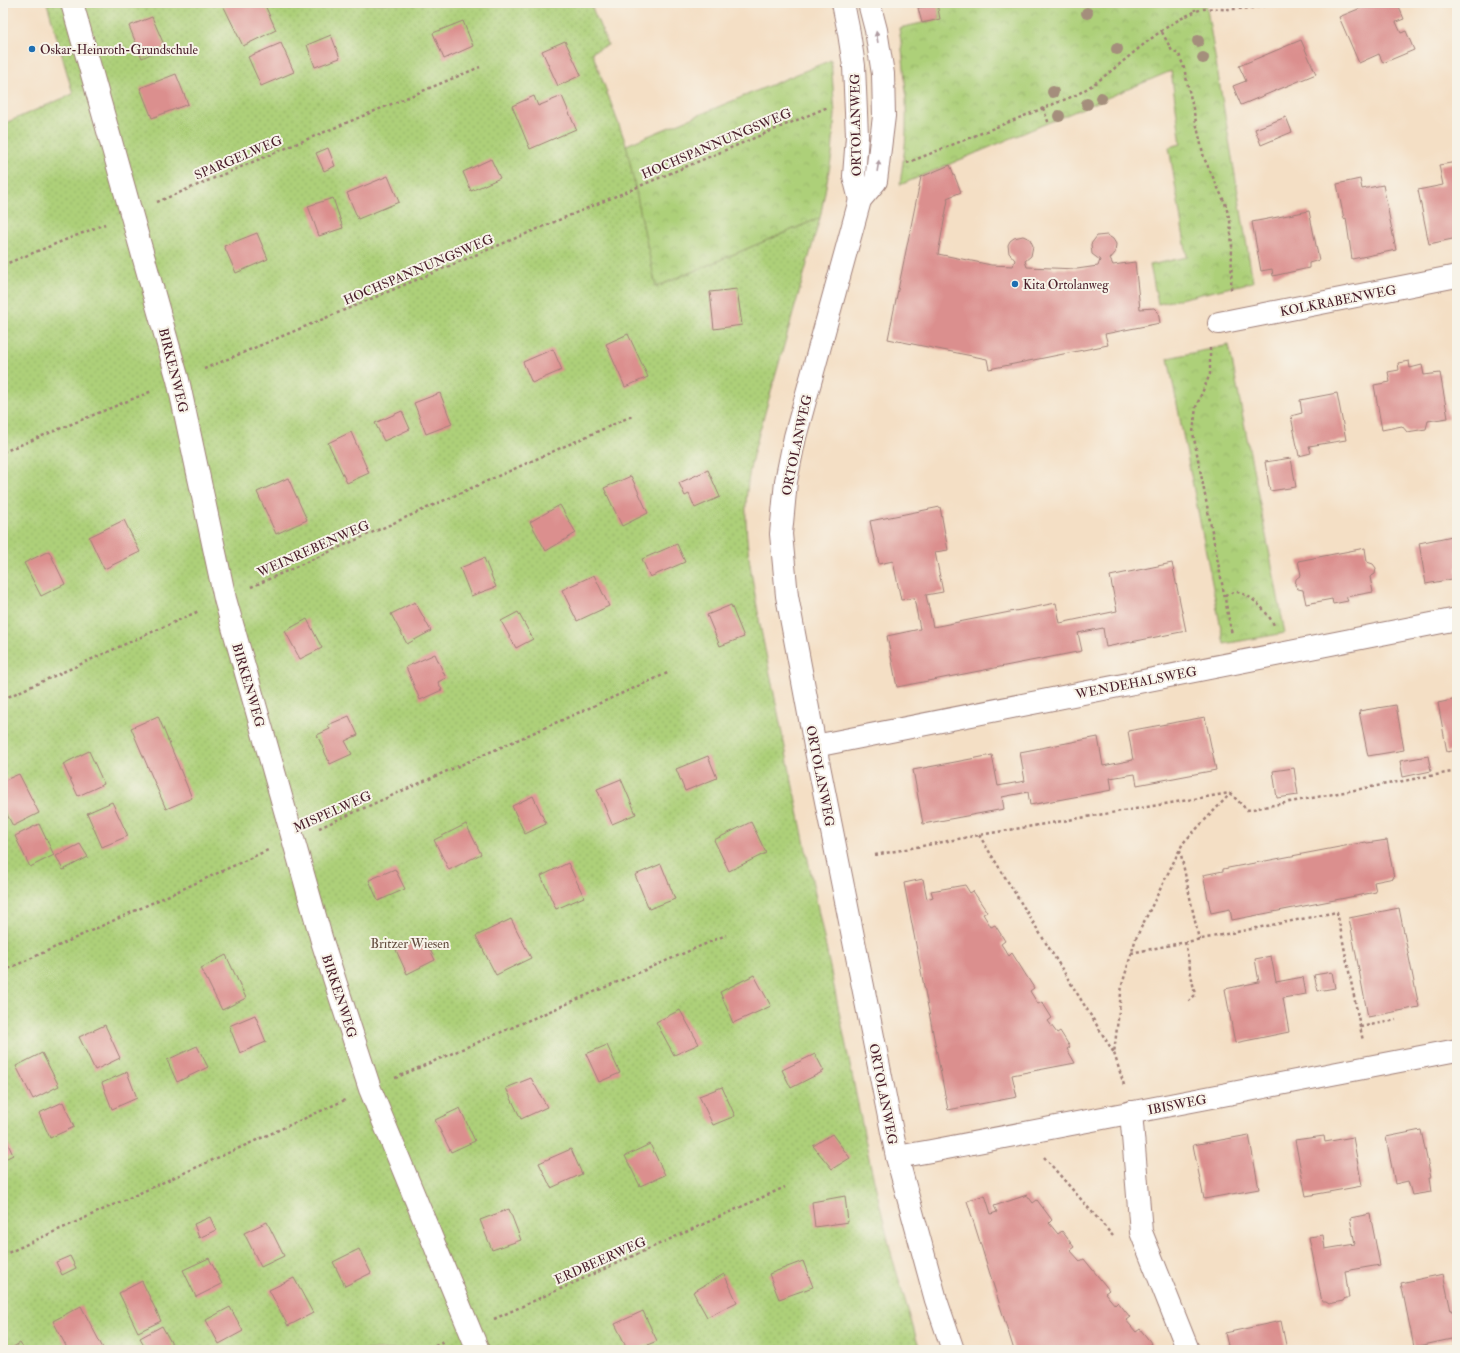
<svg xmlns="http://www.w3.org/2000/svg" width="1460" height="1353" font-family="'IM FELL Double Pica',serif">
  <defs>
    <pattern id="park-crowns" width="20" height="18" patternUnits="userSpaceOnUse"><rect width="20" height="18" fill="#add079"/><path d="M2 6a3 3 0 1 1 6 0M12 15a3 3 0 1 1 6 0" fill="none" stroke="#96b269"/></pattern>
    <pattern id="garden-dots" width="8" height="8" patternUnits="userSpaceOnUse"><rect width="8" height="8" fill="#add079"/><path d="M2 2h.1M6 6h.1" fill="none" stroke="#96b269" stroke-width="1.8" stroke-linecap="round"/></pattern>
  </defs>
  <rect width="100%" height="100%" fill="#f7f3e8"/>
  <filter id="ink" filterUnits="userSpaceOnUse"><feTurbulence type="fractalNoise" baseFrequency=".025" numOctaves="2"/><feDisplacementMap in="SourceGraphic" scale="8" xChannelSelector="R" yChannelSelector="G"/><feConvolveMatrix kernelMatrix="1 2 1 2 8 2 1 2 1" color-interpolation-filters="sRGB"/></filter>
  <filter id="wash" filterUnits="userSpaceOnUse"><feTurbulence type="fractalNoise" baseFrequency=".012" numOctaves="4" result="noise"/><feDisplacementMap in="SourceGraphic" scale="16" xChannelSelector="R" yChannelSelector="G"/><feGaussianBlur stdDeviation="0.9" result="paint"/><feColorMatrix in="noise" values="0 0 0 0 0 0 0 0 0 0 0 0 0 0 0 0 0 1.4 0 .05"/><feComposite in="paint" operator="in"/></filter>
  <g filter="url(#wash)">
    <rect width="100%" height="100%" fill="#f4dfc5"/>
    <g fill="url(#park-crowns)" stroke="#7c7852">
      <path d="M936,3h270l47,279 -95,22 -8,-39 37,-8 -18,-110 12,-3 -10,-73 -271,114c2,-19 6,-39 6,-58 1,-34 -2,-66 -7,-99l41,-9z"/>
      <path d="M831,60l4,54 -3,41 -12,63 -164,69 -480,45z"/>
      <path d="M1229,345l56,288 -61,11 -56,-286z"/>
    </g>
    <path fill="url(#garden-dots)" stroke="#7c7852" d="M47,3h543l18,42 -16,7 34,92 30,143 164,-69 -67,237c-5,22 -8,44 -7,67 1,35 9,69 14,103l110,538 22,94 28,93h-917v-1226l70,-30z"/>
    <g id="blocks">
      <g fill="#db8f8e">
        <path d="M227,3h37l12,27 -33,16 -20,-41z"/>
        <path d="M1373,3h24l7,16 -8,3 5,11 5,-2 8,19 -31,13 -4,-9 -20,9 -20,-46z"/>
        <path d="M937,4l3,15 -18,4 -4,-15z"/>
        <path d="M152,17l13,30 -23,11 -13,-32z"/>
        <path d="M463,21l10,25 -29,13 -11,-26z"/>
        <path d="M331,35l9,23 -25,9 -8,-22z"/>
        <path d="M1301,40l15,34 -75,31 -8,-19 13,-5 -7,-15z"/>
        <path d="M565,41l16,34 -23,11 -16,-35z"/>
        <path d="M281,43l13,29 -33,14 -13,-29z"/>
        <path d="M176,74l12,30 -36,14 -12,-30z"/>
        <path d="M534,96l4,10 24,-10 14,33 -46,20 -18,-43z"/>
        <path d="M1286,117l6,15 -31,13 -6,-16z"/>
        <path d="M328,148l7,18 -11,5 -8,-18z"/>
        <path d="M491,159l9,19 -29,13 -8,-19z"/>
        <path d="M1457,162v76l-28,6 -11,-54 25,-5 -4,-20z"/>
        <path d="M950,165l11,27 -14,6 1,2 -10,54 53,11 22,1 2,-6 -6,-7 -1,-8 2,-4 4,-3 9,-2 7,3 3,7 -2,10 -6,5 2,6 50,2 21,-3 2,-6 -8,-6 -1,-10 6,-8 10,-1 6,4 3,5 -1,9 -5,6 3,6 22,-3 5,47 14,-1 4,4 2,11 -55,11 3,11 -119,24 -2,-10 -99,-20 33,-162z"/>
        <path d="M388,176l11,26 -41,17 -11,-26z"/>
        <path d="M1360,179l2,10 21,-4 13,65 -44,9 -6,-41 -2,1 -7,-35z"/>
        <path d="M333,198l10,30 -24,8 -11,-30z"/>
        <path d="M1309,211l10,49 -10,3v5l-36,8 -1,-7 -11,2 -9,-49z"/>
        <path d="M257,233l11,26 -32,14 -12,-27z"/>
        <path d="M737,289l5,36 -28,4 -4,-37z"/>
        <path d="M628,334l20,43 -23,10 -19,-43z"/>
        <path d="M553,349l9,21 -30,13 -9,-21z"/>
        <path d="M1409,361l1,7 12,-3 2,10 16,-2 8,45 -20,3 -2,8 -19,3 -5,-6 -20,4 -8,-45 16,-3 -2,-10 11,-2 -1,-7z"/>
        <path d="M440,393l12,31 -26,10 -12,-31z"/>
        <path d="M1337,393l9,47 -37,6 2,7 -12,3 -8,-40 11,-3 -2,-13z"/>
        <path d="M402,411l8,18 -26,12 -9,-18z"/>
        <path d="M351,432l18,41 -22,10 -19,-40z"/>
        <path d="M1291,458l5,29 -26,4 -5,-29z"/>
        <path d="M708,470l12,27 -25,11 -6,-14 -4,2 -6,-13z"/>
        <path d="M631,476l17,37 -26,13 -18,-38z"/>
        <path d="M288,478l19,42 -31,14 -19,-42z"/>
        <path d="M560,505l16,28 -30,18 -16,-29z"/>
        <path d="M940,507l8,43 -13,2 8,40 -17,3 7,32 123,-24 4,20 57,-12 -7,-35 62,-13 14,68 -80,16 -3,-19 -25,5 4,18 -185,36 -10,-51 33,-7 -6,-31 -13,2 -8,-39 -14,3 -9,-43z"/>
        <path d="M124,520l16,32 -36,17 -15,-32z"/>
        <path d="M1457,535v43l-31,6 -7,-41z"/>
        <path d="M677,544l8,18 -35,15 -8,-18z"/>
        <path d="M1365,548l2,14 6,2 3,4 -1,6 -5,3 3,15 -27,5 2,4 -15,3 -1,-5 -26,5 -3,-14 -5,-1 -3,-4 1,-6 5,-4 -3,-14z"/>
        <path d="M49,551l16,33 -24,12 -17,-33z"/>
        <path d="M484,558l12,29 -25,9 -11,-28z"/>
        <path d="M594,575l15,31 -32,15 -15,-31z"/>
        <path d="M415,602l16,29 -24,13 -16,-30z"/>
        <path d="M731,605l13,32 -24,9 -13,-31z"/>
        <path d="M518,612l15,27 -17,9 -15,-27z"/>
        <path d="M307,619l15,29 -22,11 -15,-28z"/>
        <path d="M435,654l11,24 -8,4 4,8 -22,10 -14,-33z"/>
        <path d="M1457,699v51l-10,2 -9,-49z"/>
        <path d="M1396,705l8,45 -36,6 -9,-45z"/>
        <path d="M158,716l34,82 -26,11 -35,-81z"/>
        <path d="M349,716l9,19 -13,6 7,13 -22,10 -13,-29 13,-6 -2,-4z"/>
        <path d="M1205,717l11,53 -79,15 -2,-11 -25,4 2,12 -82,15 -2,-13 -26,5 2,12 -81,15 -10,-54 79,-15 6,31 27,-5 -5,-29 78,-15 5,29 30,-6 -5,-29z"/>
        <path d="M89,751l15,33 -26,12 -15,-32z"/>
        <path d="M708,756l9,22 -32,13 -9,-22z"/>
        <path d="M1428,756l3,15 -28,6 -3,-16z"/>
        <path d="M1294,768l4,27 -21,3 -4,-27z"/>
        <path d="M19,774l20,39 -26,13 -10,-19v-26z"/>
        <path d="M621,779l15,35 -24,10 -15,-35z"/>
        <path d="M533,796l13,28 -21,10 -13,-28z"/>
        <path d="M112,802l16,34 -26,11 -15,-34z"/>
        <path d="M751,822l15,31 -37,18 -15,-31z"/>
        <path d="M39,824l15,31 -24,12 -15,-31z"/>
        <path d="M466,824l15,30 -32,16 -15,-30z"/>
        <path d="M1387,840l7,38 -20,4 2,10 -144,28 -2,-11 -19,4 -8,-38 20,-4v-2l143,-27 1,1z"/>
        <path d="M80,844l8,13 -25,13 -7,-14z"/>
        <path d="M568,863l16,34 -28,12 -15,-33z"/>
        <path d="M661,864l14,35 -26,10 -14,-34z"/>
        <path d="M395,869l10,20 -27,12 -9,-21z"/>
        <path d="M923,879l4,20 6,-2 -2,-6 34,-6 5,8 3,-2 14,21 -4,2 8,13 4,-2 10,16 -4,3 8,12 3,-3 22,35 -4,3 8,13 4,-2 10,16 -4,3 9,12 3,-2 10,16 -3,2 8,14 -63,12 5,22 -69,13 -44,-227z"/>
        <path d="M1399,908l20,99 -51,10 -19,-99z"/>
        <path d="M511,919l20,39 -35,17 -20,-39z"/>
        <path d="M424,937l11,23 -28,14 -11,-24z"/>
        <path d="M226,955l20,43 -24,12 -21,-42z"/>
        <path d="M1271,956l5,26 27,-5 3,17 -23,4 6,34 -54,11 -10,-54 34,-7 -4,-23z"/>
        <path d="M1332,972l3,16 -17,3 -4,-16z"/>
        <path d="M754,975l17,31 -38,17 -13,-31z"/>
        <path d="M680,1010l19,34 -25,11 -18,-33z"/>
        <path d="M255,1015l11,27 -26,11 -11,-27z"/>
        <path d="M105,1025l15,33 -25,12 -16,-33z"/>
        <path d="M607,1045l13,28 -21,9 -13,-28z"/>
        <path d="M197,1046l11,21 -31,15 -10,-22z"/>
        <path d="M42,1053l17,33 -26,13 -17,-33z"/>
        <path d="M815,1054l9,17 -33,17 -9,-18z"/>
        <path d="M127,1072l10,26 -25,11 -10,-26z"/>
        <path d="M531,1078l16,29 -26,12 -15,-31z"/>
        <path d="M722,1087l13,29 -22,9 -14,-29z"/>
        <path d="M63,1102l11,25 -24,11 -11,-25z"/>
        <path d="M460,1108l15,33 -24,11 -16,-32z"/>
        <path d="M1421,1130l10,48h-2l2,14 -19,3 -4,-14 -13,3 -9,-47z"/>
        <path d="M3,1133l10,22 -10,5z"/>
        <path d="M832,1134l18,24 -18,11 -19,-23z"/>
        <path d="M1249,1135l10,54 -55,10 -11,-54z"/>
        <path d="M1324,1136l1,6 28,-5 9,49 -56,10 -11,-56z"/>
        <path d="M650,1144l15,31 -25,11 -15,-30z"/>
        <path d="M571,1149l11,25 -31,14 -12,-25z"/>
        <path d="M985,1195l6,19 6,-2 -3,-6 33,-11 6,8 4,-3 15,20 -3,3 9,11 4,-3 12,16 -4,3 10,11 4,-2 25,31 -4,3 10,12 3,-3 12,15 -4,3 10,12 4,-3 12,15 -4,3 3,3h-137l-47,-149z"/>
        <path d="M845,1196l3,26 -33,5 -3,-25z"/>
        <path d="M509,1209l12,31 -29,10 -12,-30z"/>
        <path d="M1370,1214l10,51 -35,6 4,27h-4l-2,3 -14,3 -3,-2h-4l-13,-65 14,-2 2,14 30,-5 -5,-26z"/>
        <path d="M210,1217l6,13 -17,8 -5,-14z"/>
        <path d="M267,1222l17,34 -23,11 -17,-34z"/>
        <path d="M359,1249l12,24 -26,13 -12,-24z"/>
        <path d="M70,1256l6,12 -14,7 -6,-13z"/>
        <path d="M209,1258l13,26 -26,13 -13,-27z"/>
        <path d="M803,1261l10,26 -34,12 -10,-25z"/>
        <path d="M724,1274l13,28 -30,15 -14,-25z"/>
        <path d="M1443,1274l8,37 6,-1v26l-1,2 -42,9 -13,-64z"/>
        <path d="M294,1278l19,35 -25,13 -19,-36z"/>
        <path d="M142,1281l19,40 -23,11 -19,-39z"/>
        <path d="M81,1306l23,44h-36l-15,-29z"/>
        <path d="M230,1307l13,24 -24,13 -13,-24z"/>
        <path d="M643,1311l14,30 -22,9h-7l-13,-26z"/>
        <path d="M1281,1321l6,29h-58l-4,-17z"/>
        <path d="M162,1326l12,22 -3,2h-24l-7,-12z"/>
        <path d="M20,1343l4,7h-16z"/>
      </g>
    </g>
  </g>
  <g filter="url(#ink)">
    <use href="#blocks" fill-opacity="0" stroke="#9f7f78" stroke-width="1"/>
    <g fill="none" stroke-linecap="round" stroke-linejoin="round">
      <defs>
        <g id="minor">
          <path d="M72,3l106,377 47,219 97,342 48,148 108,261"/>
          <path d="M843,3l6,30 5,33 3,70 -3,40 6,24"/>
          <path d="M869,3l7,27 7,44 1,42 -8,65 -16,19 -65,237 -9,44 -5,53 6,62 28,150 82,411 39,143 17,50"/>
          <path d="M1219,323l238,-47"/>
          <path d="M815,746l642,-127"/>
          <path d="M1131,1112l10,120 47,118"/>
          <path d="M897,1157l34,-6 526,-101"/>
        </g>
      </defs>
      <use href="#minor" stroke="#9f7f78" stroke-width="24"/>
      <g stroke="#9f7f78" stroke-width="2.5" stroke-dasharray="3 3" stroke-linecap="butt">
        <path d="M1194,3l1,8"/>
        <path d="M1162,32l10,19 7,3 5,14 20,90 21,45 5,18 2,25 -1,46"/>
        <path d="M1043,108l6,16"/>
        <path d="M907,163l169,-68c42,-23 76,-66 121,-84 11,-5 21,-1 33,-2 15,0 30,-1 45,-6"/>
        <path d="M157,202l323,-135"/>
        <path d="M3,265l102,-41"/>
        <path d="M1210,348v26l-14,33 -3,26 39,202"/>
        <path d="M204,369l624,-262"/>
        <path d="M3,452l149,-61"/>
        <path d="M251,587l381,-171"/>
        <path d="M1225,595c3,-1 9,-3 12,-3 16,3 32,22 38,35"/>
        <path d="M3,699l196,-88"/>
        <path d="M1230,793l17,17 210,-39"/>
        <path d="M319,828l351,-156"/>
        <path d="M979,835l135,218"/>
        <path d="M1180,850l19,90"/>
        <path d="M875,855l104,-20 251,-42"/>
        <path d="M1185,942l10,53 -7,7"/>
        <path d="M1131,953l206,-41 26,129"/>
        <path d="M3,971l265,-121"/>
        <path d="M1360,1027l36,-7"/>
        <path d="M395,1078l331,-143"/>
        <path d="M1124,1085l-10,-32 8,-68 14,-47 47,-95 47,-49"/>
        <path d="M1044,1157l69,79"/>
        <path d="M3,1255l342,-155"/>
        <path d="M494,1319l291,-132"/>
        <path d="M424,1350l20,-9"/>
      </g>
      <use href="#minor" stroke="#fff" stroke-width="22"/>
    </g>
    <g fill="#a48e7b">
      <circle cx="1087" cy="13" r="6"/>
      <circle cx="1198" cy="41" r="6"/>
      <circle cx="1117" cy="49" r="6"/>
      <circle cx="1203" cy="58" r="6"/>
      <circle cx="1053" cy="92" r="6"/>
      <circle cx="1101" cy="98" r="6"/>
      <circle cx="1087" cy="104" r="6"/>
      <circle cx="1059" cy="116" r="6"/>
    </g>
    <defs><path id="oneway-solid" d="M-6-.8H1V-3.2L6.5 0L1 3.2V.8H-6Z"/></defs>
    <g fill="#ae9aa0">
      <use href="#oneway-solid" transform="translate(877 37) rotate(-99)"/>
      <use href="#oneway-solid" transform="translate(878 166) rotate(-81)"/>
    </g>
  </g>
  <g fill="#1f6fb2" stroke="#f7f3e8" stroke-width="1.5">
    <circle cx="32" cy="49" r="4"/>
    <circle cx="1015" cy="284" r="4"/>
  </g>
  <g text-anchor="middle" stroke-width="4" stroke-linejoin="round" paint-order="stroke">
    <g font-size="13" fill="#4a1f2b" stroke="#f7f3e8" text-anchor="start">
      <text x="40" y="54">Oskar-Heinroth-Grundschule</text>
      <text x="1023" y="289">Kita Ortolanweg</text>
    </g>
    <g font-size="13" fill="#4a1f2b" stroke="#f7f3e8">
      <text transform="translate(855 125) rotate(-91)" y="5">ORTOLANWEG</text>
      <text transform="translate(716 143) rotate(-23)" y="5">HOCHSPANNUNGSWEG</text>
      <text transform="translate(238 157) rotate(-23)" y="5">SPARGELWEG</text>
      <text transform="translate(418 269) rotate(-23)" y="5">HOCHSPANNUNGSWEG</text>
      <text transform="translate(1338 300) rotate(-11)" y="5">KOLKRABENWEG</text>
      <text transform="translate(174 370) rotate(76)" y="5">BIRKENWEG</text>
      <text transform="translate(796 445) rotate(-78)" y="5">ORTOLANWEG</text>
      <text transform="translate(313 548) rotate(-24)" y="5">WEINREBENWEG</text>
      <text transform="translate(1136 682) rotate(-11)" y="5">WENDEHALSWEG</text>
      <text transform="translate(249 685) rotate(74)" y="5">BIRKENWEG</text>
      <text transform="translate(821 776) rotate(79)" y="5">ORTOLANWEG</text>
      <text transform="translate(332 811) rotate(-24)" y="5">MISPELWEG</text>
      <text transform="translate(340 996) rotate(72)" y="5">BIRKENWEG</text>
      <text transform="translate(884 1094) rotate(79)" y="5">ORTOLANWEG</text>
      <text transform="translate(1177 1104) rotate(-11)" y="5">IBISWEG</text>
      <text transform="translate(600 1260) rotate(-24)" y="5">ERDBEERWEG</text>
    </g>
    <g font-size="13" fill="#634b3e" stroke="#f7f3e8">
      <text x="410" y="948">Britzer Wiesen</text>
    </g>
  </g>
  <rect width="1460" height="1353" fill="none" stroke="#f7f3e8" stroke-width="16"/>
</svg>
